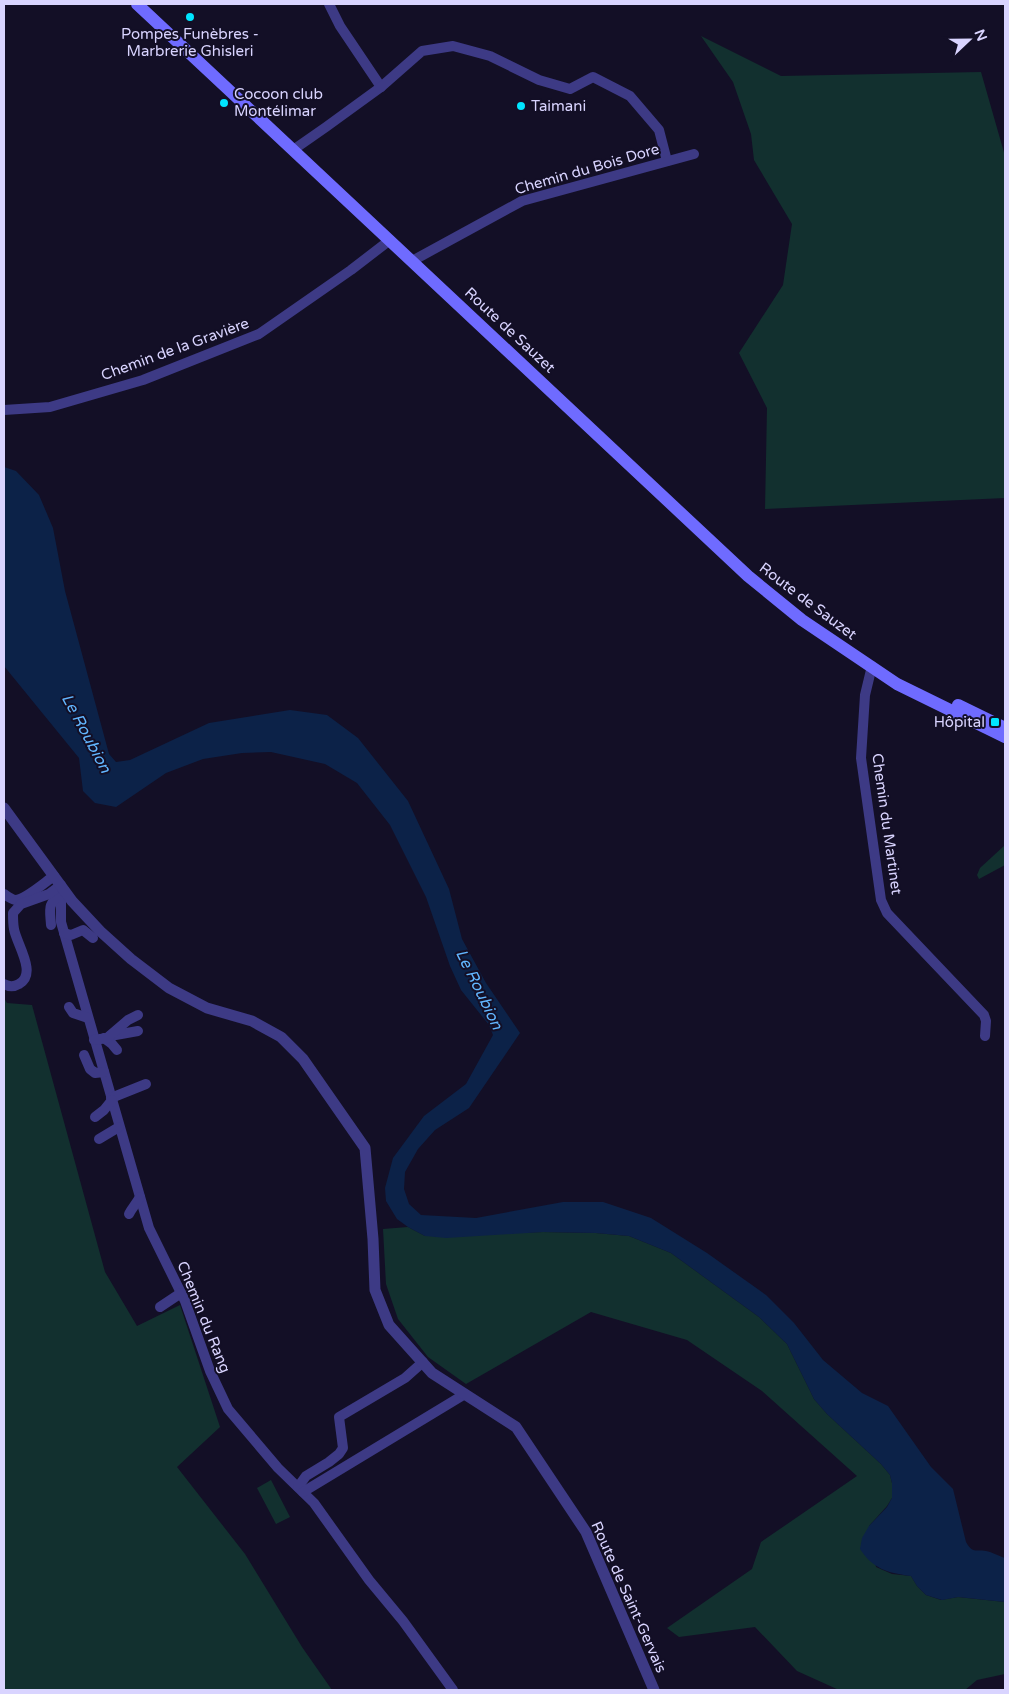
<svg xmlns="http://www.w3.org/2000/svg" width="1009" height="1694" font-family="'Varela Round',sans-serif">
  <rect width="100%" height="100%" fill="#130f26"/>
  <g fill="#12302f">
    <path d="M701,36l80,40 200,-4 24,84v342l-240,11 2,-101 -28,-55 44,-68 9,-61 -38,-64 -3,-26 -18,-52z"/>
    <path d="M1005,845v20l-26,14 -2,-4 3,-7z"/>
    <path d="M4,998l3,5 25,2 73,267 32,54 43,-21 40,122 -43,40 68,87 57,93 30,43h-328z"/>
    <path d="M408,1227l17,9 118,-4 53,1 33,3 42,17 88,64 28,27 27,55 13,15 54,50 9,11 2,8v15l-5,8 -18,20 7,41 16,7 19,2 6,10 9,9 15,5 17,-3 47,5v72l-28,6 -12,10h-126l-42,-19 -42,-44 -76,10 -12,-9 85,-59 9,-27 96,-66 -95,-85 -75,-51 -96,-28 -125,72 -38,-27 -30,-38 -12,-35 -3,-55z"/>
    <path d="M271,1480l19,37 -14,7 -19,-36z"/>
  </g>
  <path fill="#0c2248" d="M4,467l12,4 23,24 14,33 12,63 44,163 7,8 14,-2 79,-37 81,-13 37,5 31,23 50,63 41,88 13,50 24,44 34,50 -51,75 -34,22 -17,19 -13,23 -1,17 5,15 12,11 55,3 87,-16h40l48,16 56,35 59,42 28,28 29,37 39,33 26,13 43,61 22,22 13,53c7,12 9,7 20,9 6,1 13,5 19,7v44l-47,-5 -16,3 -16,-5 -9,-9 -6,-10c-23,-3 -38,-7 -51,-27l2,-11 7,-12 18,-19 5,-9v-15l-2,-8 -9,-11 -54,-50 -13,-15 -27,-55 -28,-27 -88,-64 -42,-17 -33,-3 -53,-1 -97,6 -21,-2 -17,-9 -11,-8 -11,-18 -1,-13 8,-30 31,-42 42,-32 27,-49 -4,-10 -28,-35 -11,-24 -24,-69 -36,-72 -33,-42 -32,-19 -54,-12 -29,1 -39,6 -37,14 -50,34 -21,-4 -12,-12 -4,-33 -75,-92z"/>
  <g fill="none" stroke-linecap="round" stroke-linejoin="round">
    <g stroke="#3d3a85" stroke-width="10">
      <path d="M329,4l11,22 41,61"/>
      <path d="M293,150l33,-23 55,-40 41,-36 31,-5 37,10 49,24 31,9 23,-12 37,19 29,34 8,31"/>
      <path d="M412,261l110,-60 172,-47"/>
      <path d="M4,410l46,-3 93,-27 116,-46 92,-64 39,-30"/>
      <path d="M872,666l-7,29 -4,63 20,142 6,13 97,102 2,6 -1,15"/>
      <path d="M64,890l-3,4v28l88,306 36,73 25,70 18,38 50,59 36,35 55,77 34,41 50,69"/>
      <path d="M4,894c3,2 7,5 11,6 10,0 30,-18 39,-24"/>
      <path d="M51,925c-1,-16 -4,-21 10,-31"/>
      <path d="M64,933l7,2 12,-5 10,8"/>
      <path d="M4,984c5,3 10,3 15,0 19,-10 -3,-41 -5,-55 -1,-5 -1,-11 -1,-16l8,-9 28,-10 12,-9"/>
      <path d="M69,1007l4,6 15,5"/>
      <path d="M110,1036l28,-5"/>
      <path d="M104,1038l8,6 5,6"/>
      <path d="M94,1040l13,-2 21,-18 10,-5"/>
      <path d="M84,1055l6,14 5,4 9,-1"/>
      <path d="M111,1098l35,-14"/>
      <path d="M95,1117l9,-7 8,-10"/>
      <path d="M99,1139l20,-12"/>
      <path d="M129,1214c3,-6 7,-10 11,-17"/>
      <path d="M160,1307l21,-14"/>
      <path d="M298,1487l8,-11 23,-14 10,-8 4,-6 -4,-31 66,-39 18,-16"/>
      <path d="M303,1492l162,-98"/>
    </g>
    <path stroke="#3d3a85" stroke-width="11" d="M4,808l68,93 28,30 31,28 38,29 38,20 45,13 29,16 22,22 62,89 8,91 2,51 14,35 43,48 84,54 70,105 68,158"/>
    <g stroke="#6f6bff" stroke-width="12">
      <path d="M137,4l611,572 54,44 95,64 108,53"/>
      <path d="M958,705l47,23"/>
    </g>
  </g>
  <g fill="#00e5ff" stroke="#130f26" stroke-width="2">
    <circle cx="190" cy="17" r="5"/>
    <circle cx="224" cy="103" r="5"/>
    <circle cx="521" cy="106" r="5"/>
    <rect x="990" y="717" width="10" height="10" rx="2.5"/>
  </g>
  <g text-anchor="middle" stroke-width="4" stroke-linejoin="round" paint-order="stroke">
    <g font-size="15" fill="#d9d4ff" stroke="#130f26" text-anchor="start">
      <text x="190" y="39" text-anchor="middle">Pompes Funèbres -<tspan x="190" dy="17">Marbrerie Ghisleri</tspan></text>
      <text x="234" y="99">Cocoon club<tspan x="234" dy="17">Montélimar</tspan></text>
      <text x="531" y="111">Taimani</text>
      <text x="985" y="727" text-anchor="end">Hôpital</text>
    </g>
    <g font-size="15" fill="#d9d4ff" stroke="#130f26">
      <text transform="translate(587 169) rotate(-16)" y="5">Chemin du Bois Dore</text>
      <text transform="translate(510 330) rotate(43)" y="5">Route de Sauzet</text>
      <text transform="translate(175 349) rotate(-20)" y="5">Chemin de la Gravière</text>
      <text transform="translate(808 601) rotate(37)" y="5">Route de Sauzet</text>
      <text transform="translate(887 824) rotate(82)" y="5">Chemin du Martinet</text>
      <text transform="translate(204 1317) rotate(68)" y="5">Chemin du Rang</text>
      <text transform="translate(629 1597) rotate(66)" y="5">Route de Saint-Gervais</text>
    </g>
    <g font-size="16" font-style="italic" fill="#62b6ff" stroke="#130f26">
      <text transform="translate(87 733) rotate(62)" y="6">Le Roubion</text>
      <text transform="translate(480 989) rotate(64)" y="6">Le Roubion</text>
    </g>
  </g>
  <rect width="1009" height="1694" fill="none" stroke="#d9d4ff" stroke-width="10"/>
  <g transform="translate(969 40) rotate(68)" stroke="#130f26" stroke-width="4" paint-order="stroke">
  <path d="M0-4L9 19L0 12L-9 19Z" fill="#d9d4ff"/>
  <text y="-8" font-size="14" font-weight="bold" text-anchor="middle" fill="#d9d4ff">N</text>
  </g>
</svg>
